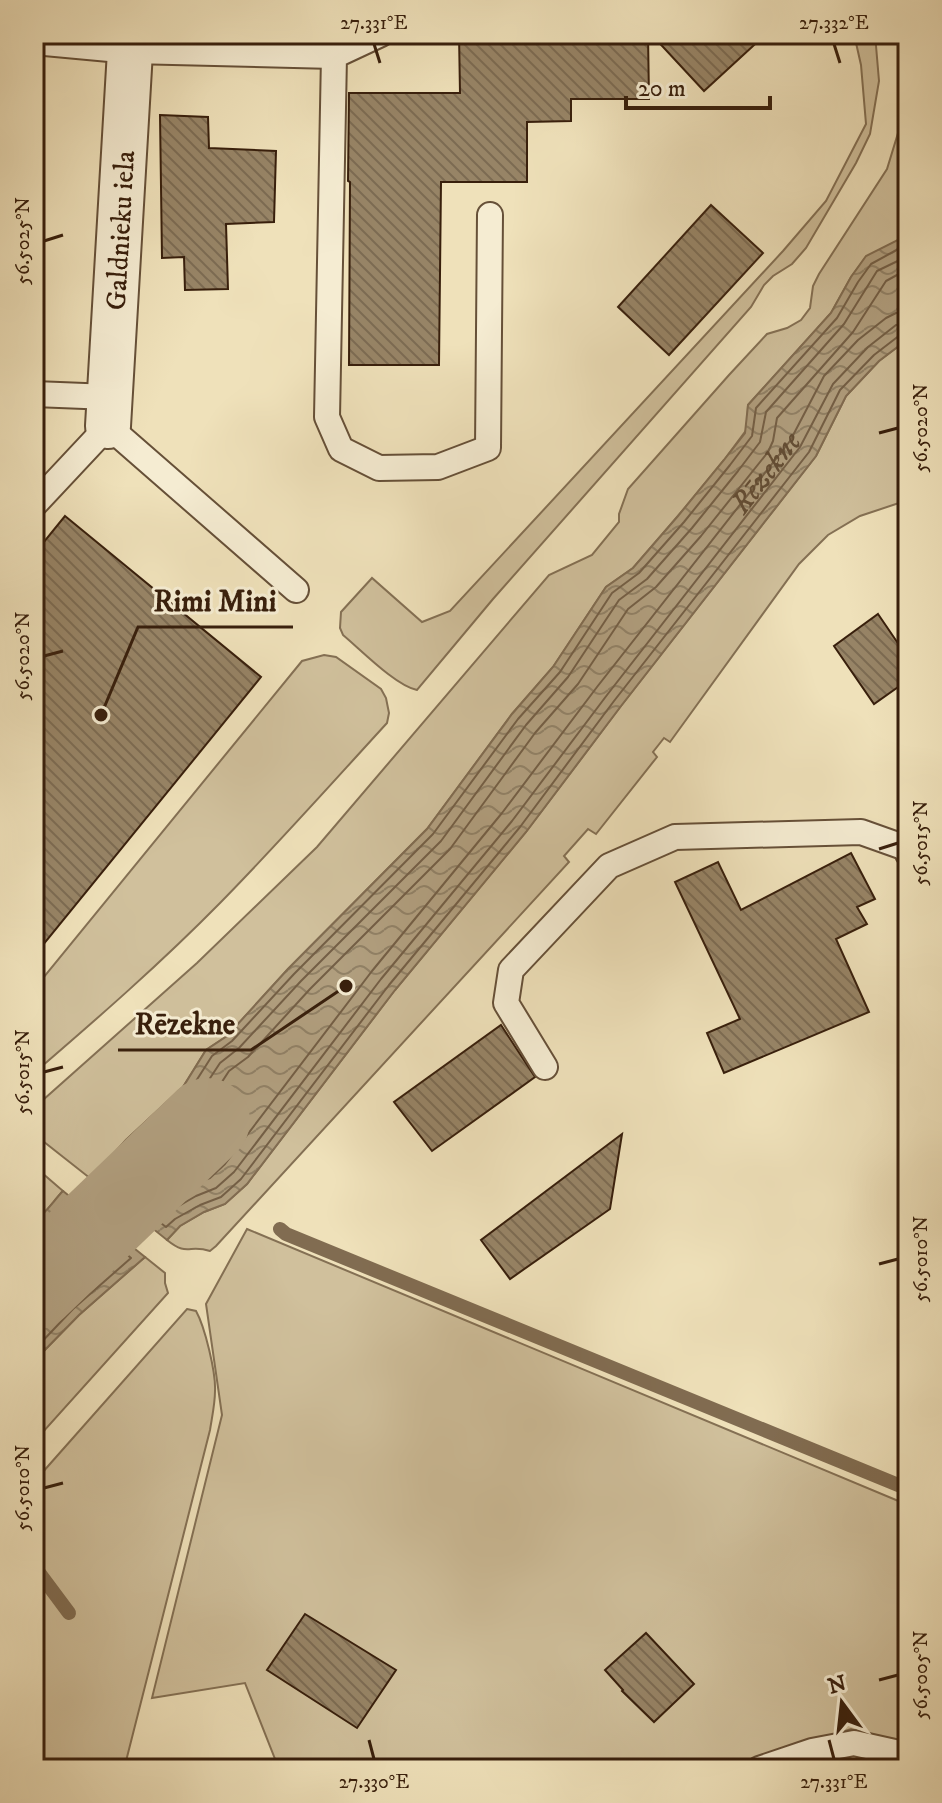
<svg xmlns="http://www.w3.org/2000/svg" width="942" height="1803" font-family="'IM FELL DW Pica',serif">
  <defs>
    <pattern id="water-waves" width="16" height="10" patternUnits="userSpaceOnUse" patternTransform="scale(2)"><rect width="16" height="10" fill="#b19f7f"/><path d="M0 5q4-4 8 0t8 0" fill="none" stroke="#918166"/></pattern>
    <pattern id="building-back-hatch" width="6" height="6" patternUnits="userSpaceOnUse" patternTransform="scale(2)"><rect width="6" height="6" fill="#978466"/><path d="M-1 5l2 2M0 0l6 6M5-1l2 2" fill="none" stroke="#7c6b52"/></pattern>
  </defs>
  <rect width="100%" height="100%" fill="#efe1ba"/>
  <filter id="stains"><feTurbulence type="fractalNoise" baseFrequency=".0025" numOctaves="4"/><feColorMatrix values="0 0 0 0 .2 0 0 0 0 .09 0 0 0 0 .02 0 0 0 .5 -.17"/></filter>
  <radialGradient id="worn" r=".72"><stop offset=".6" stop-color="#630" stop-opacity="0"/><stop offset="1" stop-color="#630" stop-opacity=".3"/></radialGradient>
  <g fill="#d0c09c" stroke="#847054" stroke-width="2">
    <path d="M854,34h21l4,47 -9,53 -14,29 -50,85 -14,16 -19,12 -9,9 -13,22 -258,292 -76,91c-21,-4 -56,-40 -74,-55l-3,-7 1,-16 31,-34 50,44 28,-11 333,-360 43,-50 40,-77 -5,-59z"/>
    <path d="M903,34h5v195l-9,11 -33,17 -15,20 -20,36 -83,92 -1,24 -23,31 -46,56 -45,52 -27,19 -53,80 -41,47 -85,115 -139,140 -61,67 -21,14 -23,37 -57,53 -35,39 -57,-45v-26l163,-145 120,-116 232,-272 43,-20 27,-33v-8l9,-25 101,-114 38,-41 20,-6 14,-8 9,-12 3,-22 6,-12 68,-105 15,-49 3,-41z"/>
    <path d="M908,339v161l-48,16 -32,19 -29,29 -129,178 -6,-4 -11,14 4,5 -61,77 -8,-5 -24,27 5,6 -353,384 -6,5c-22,-7 -22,6 -43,-11l13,-14 24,-14 21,-8 22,-20 148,-194 131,-158 95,-126 195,-250 30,-60 33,-35z"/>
    <path d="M324,655l12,2 45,32 5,9 3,15 -2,10c-55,60 -110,122 -167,180 -59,60 -122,115 -186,170v-84l268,-328z"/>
    <path d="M34,1166l29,25c-9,9 -18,24 -29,30z"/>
    <path d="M247,1229l661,276v242l-57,-18 -127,40h-445l-34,-86 -93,15 70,-283 -16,-111z"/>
    <path d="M145,1257l20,16v10l3,10 -134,149v-81l45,-46z"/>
    <path d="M187,1309l9,2c9,16 20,62 19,80 0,13 -3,26 -5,39l-86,339h-90v-287z"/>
  </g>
  <g fill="url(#water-waves)" stroke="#816c51" stroke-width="2">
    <path d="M908,229v110l-29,22 -33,35 -30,60 -195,250 -95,126 -131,158 -148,194 -22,20 -21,8 -24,14 -13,14 -76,-61 35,-39 57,-53 23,-37 21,-14 61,-67 139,-140 85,-115 41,-47 53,-80 27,-19 45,-52 46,-56 21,-27 3,-28 83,-92 20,-36 15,-21 32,-16z"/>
    <path d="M63,1191l82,66 -66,58 -45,46v-140c11,-6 20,-21 29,-30z"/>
  </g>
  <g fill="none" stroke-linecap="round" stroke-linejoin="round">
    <g stroke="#745f46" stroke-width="2">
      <path d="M908,241l-6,6 -31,17 -13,18 -21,36 -81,90 -4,28 -22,29 -46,57 -45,51 -27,20 -52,79 -42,47 -85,115 -139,140 -62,67 -20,15 -23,36 -57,54 -27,29v5l61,47 9,-8 25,-14 21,-8 20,-18 148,-194 131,-158 94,-126 195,-249 31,-62 34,-35 26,-20 8,-2"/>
      <path d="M908,256l-31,15 -33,53 -78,88 -6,30 -22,29 -46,57 -45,51 -28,21 -51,77 -42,48 -85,116 -140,140 -62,67 -19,15 -23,35 -58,55 -19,21v5l45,35 31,-18 20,-8 18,-16 147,-193 131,-158 95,-126 193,-248 33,-63 35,-37 28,-22 12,-2"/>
      <path id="s1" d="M908,269l-22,12 -33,51 -76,86 -4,23 -5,11 -67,84 -45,51 -28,22 -50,75 -43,49 -85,116 -140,140 -62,68 -19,14 -24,37 -68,65v5l28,21 25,-14 20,-7 15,-14 147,-193 130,-158 95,-126 193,-246 34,-65 34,-36 28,-22 10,-5 12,-2"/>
      <path d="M34,1227c16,-2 18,-18 31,-24l66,55 -58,51 -39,41"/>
      <path d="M34,1237c19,-1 19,-14 32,-20l49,41 -49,44 -32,33"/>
      <path d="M34,1249l15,-3 19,-12 28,24 -62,60"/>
    </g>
    <g stroke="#816c51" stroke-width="14">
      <path d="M280,1229l6,5 622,255"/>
      <path d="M34,1566l35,47"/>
    </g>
    <path stroke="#b19f7f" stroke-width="86" d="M34,1287l173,-166"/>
  </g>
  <g fill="url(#building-back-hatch)" stroke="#381f0c" stroke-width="2">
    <path d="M459,34h189l1,65h-78v22l-44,1v60h-86l-2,183h-90l1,-183 -2,-1 1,-88h111z"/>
    <path d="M651,34h115l-62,57z"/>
    <path d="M160,115l48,2 1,31 67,3 -2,71 -48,2 2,65 -43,1 -1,-33 -22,1z"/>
    <path d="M711,205l52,48 -94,102 -51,-48z"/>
    <path d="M65,516l196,161 -227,279v-402z"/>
    <path d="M878,614l30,44v22l-34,24 -40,-58z"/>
    <path d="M851,853l24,46 -18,8 10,17 -31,15 33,73 -145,61 -17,-40 33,-14 -65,-137 43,-20 23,48z"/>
    <path d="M501,1025l34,52 -103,74 -38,-49z"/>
    <path d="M622,1134l-12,75 -100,70 -29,-39z"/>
    <path d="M305,1614l91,56 -39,58 -90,-58z"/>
    <path d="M646,1633l48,51 -40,38 -32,-31 1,-1 -18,-20z"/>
  </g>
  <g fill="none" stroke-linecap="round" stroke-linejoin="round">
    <defs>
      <g id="lane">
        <path d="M381,34l-47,22 -7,361 14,32 38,19 59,-1 50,-19 2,-233"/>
        <path d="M34,42l97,9 203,5"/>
        <path d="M34,394l76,3"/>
        <path d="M34,505l74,-79 188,164"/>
        <path d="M545,1067l-39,-64 5,-33 98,-104 66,-29 186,-5 45,16 2,6"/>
        <path d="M759,1769l53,-18 42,-8 54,12"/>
      </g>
      <g id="street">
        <path id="s2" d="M108,426l23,-392"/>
      </g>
    </defs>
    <use href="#lane" stroke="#665038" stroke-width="28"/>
    <use href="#street" stroke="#665038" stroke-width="48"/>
    <use href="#lane" stroke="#f5ecd2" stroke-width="24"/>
    <use href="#street" stroke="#f5ecd2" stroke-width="44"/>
  </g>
  <path fill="none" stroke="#381f0c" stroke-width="3" d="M374,44l6,19M834,44l6,19M44,241l19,-6M879,433l19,-5M44,656l19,-5M879,849l19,-6M44,1072l19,-5M879,1264l19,-5M44,1488l19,-5M879,1680l19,-5M369,1740l5,19M829,1740l5,19"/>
  <g text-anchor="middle" stroke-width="6" stroke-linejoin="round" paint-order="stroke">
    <g font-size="28" fill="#381f0c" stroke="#f5ecd2">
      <text dy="10" stroke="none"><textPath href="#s2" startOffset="196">Galdnieku iela</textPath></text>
    </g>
    <g font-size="30" font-style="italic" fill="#624c34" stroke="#f5ecd2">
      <text dy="10" stroke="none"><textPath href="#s1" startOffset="2186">Rēzekne</textPath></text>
    </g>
  </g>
  <path fill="none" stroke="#381f0c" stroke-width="3" d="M101 715L138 627H293M346 986L251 1050H118"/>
  <g fill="#381f0c" stroke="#f5ecd2" stroke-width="3">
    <circle cx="101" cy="715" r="8"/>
    <circle cx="346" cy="986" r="8"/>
  </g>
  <g font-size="30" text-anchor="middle" font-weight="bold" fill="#381f0c" stroke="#f5ecd2" stroke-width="6" stroke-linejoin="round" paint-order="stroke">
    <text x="215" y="611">Rimi Mini</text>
    <text x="185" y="1034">Rēzekne</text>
  </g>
  <rect width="942" height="1803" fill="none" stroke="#efe1ba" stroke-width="88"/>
  <g transform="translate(842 1703) rotate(345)" stroke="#f5ecd2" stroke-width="6" paint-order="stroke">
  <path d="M0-6L14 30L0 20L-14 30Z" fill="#381f0c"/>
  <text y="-12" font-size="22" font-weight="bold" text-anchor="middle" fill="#381f0c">N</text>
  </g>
  <path d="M626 96v12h144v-12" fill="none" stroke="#381f0c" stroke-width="4"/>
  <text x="638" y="96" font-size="24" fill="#381f0c" stroke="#f5ecd2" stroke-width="6" paint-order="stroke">20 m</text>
  <rect x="44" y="44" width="854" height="1715" fill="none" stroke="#381f0c" stroke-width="3"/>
  <g font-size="20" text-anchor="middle" fill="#381f0c">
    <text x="374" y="29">27.331°E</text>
    <text x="834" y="29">27.332°E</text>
    <text transform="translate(22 241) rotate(-90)" y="7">56.5025°N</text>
    <text transform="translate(920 428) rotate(-90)" y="7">56.5020°N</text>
    <text transform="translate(22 656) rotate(-90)" y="7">56.5020°N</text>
    <text transform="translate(920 843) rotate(-90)" y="7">56.5015°N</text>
    <text transform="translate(22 1072) rotate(-90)" y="7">56.5015°N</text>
    <text transform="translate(920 1259) rotate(-90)" y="7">56.5010°N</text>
    <text transform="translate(22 1488) rotate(-90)" y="7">56.5010°N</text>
    <text transform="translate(920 1675) rotate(-90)" y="7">56.5005°N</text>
    <text x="374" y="1788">27.330°E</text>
    <text x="834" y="1788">27.331°E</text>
  </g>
  <rect width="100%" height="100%" filter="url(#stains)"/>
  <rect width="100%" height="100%" fill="url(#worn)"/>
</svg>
